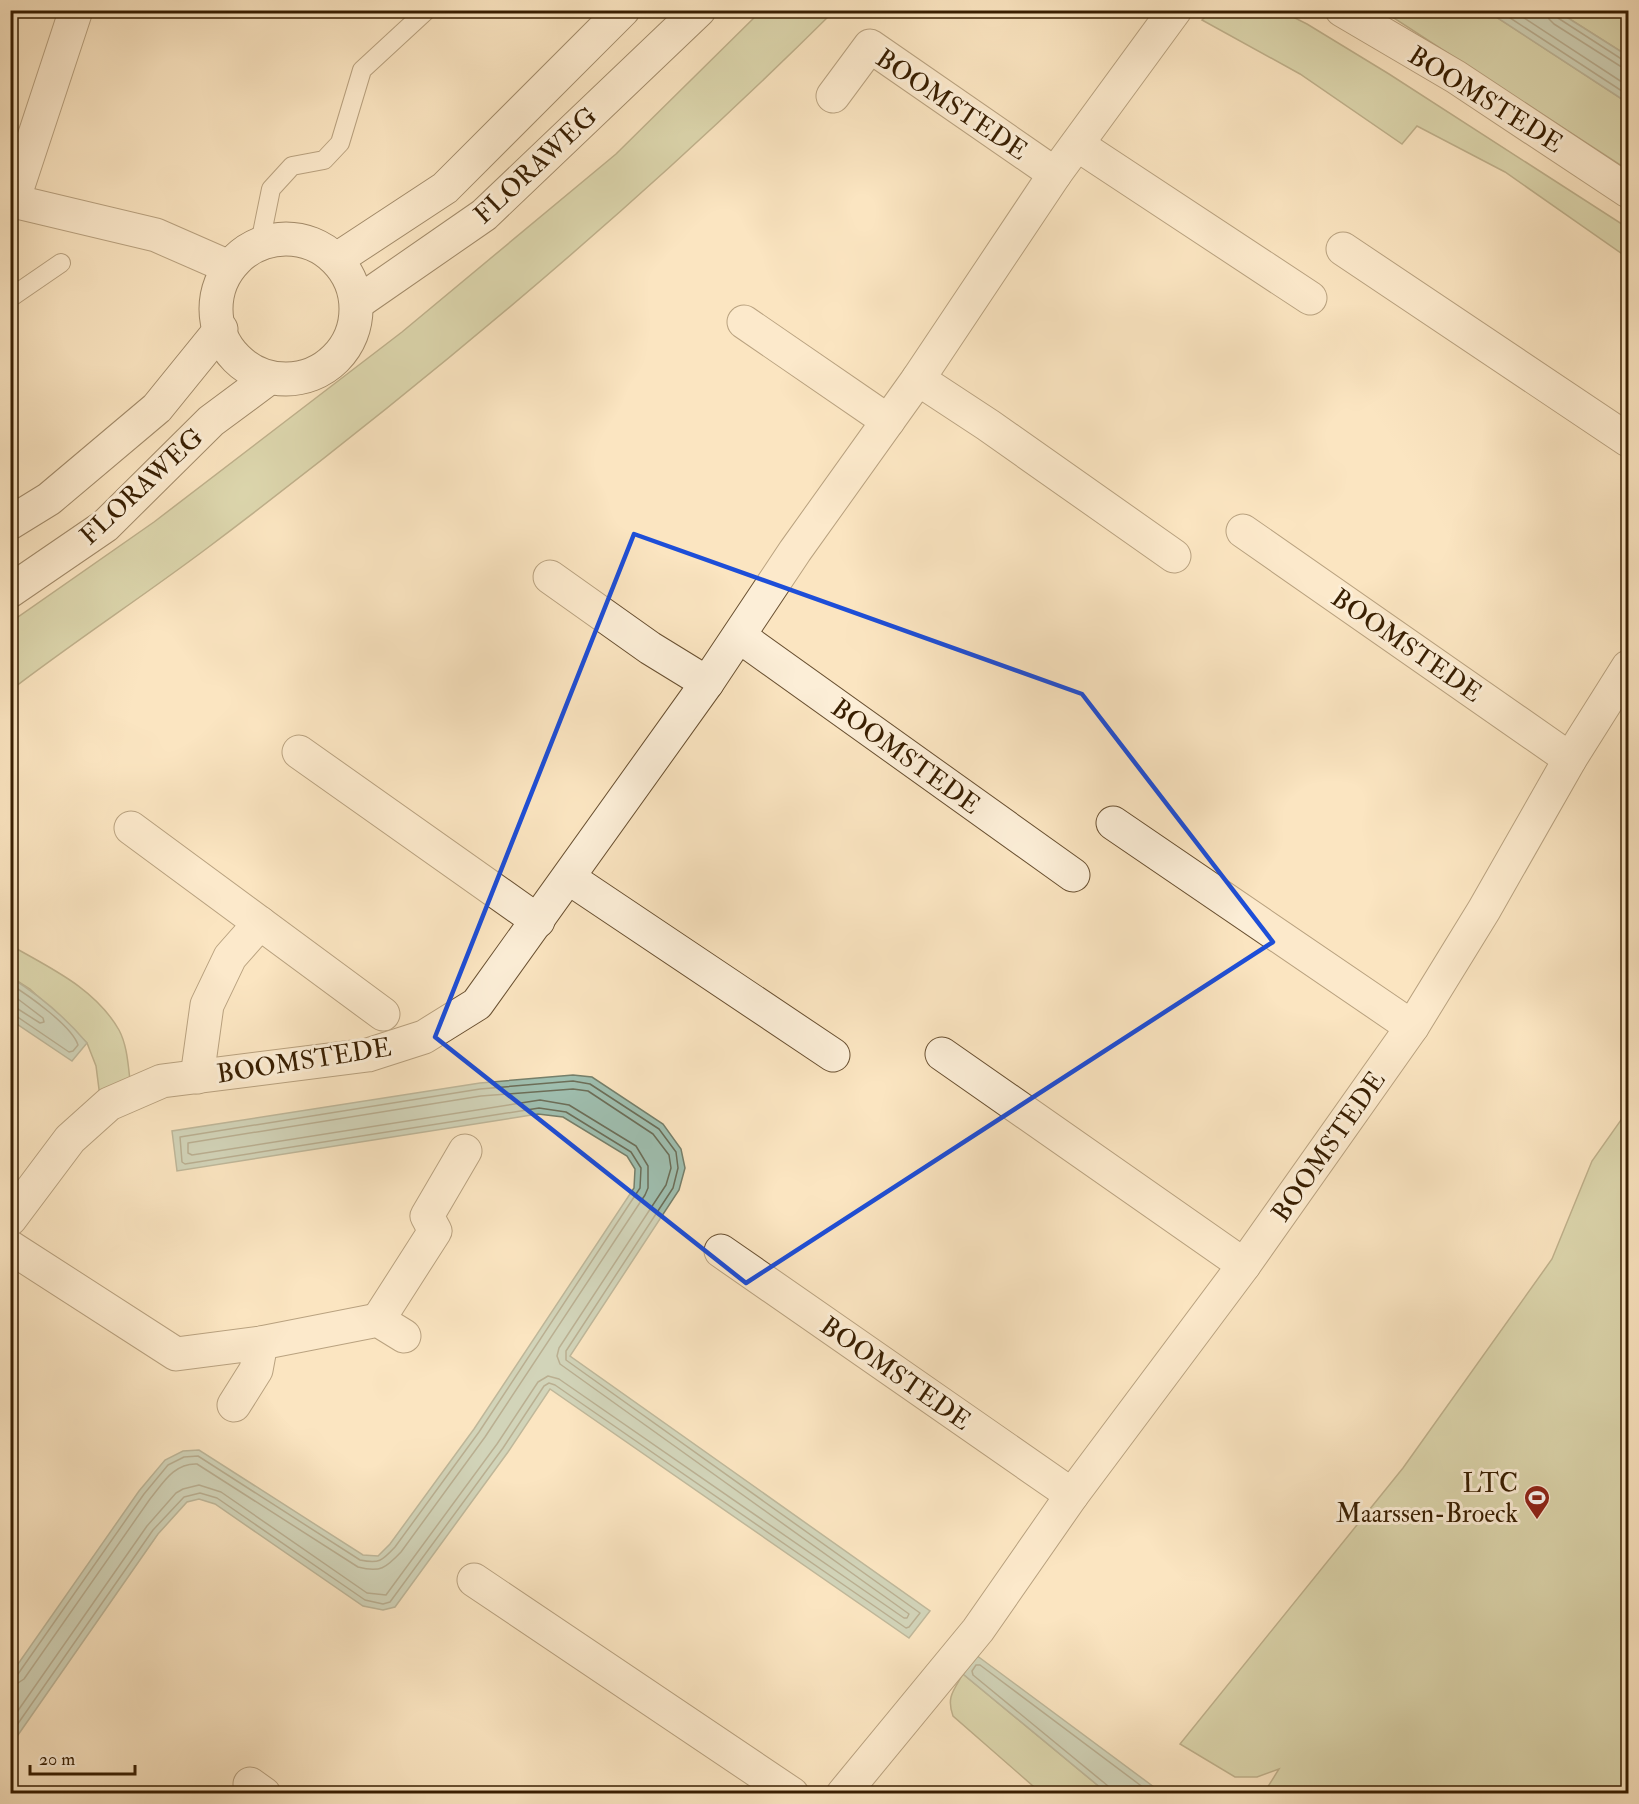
<svg xmlns="http://www.w3.org/2000/svg" width="1639" height="1804" font-family="'IM FELL Double Pica',serif">
  <rect width="100%" height="100%" fill="#fbe5c1"/>
  <filter id="stains"><feTurbulence type="fractalNoise" baseFrequency=".00333" numOctaves="4"/><feColorMatrix values="0 0 0 0 .2 0 0 0 0 .09 0 0 0 0 .02 0 0 0 .5 -.17"/></filter>
  <radialGradient id="worn" r=".72"><stop offset=".6" stop-color="#630" stop-opacity="0"/><stop offset="1" stop-color="#630" stop-opacity=".3"/></radialGradient>
  <g fill="#b9c697" stroke="#78724c" stroke-width="1.5">
    <path d="M762,10l72,1c-195,194 -408,372 -628,538 -64,48 -131,92 -195,141v-68l143,-100 248,-190 214,-178z"/>
    <path d="M1281,11l26,13 82,50 239,154v30l-123,-86 -88,-46 -15,18 -102,-70 -98,-54 9,-9z"/>
    <path d="M1383,11h104l141,92v67z"/>
    <path d="M1557,11h71v45z"/>
    <path d="M10,945c40,23 85,43 109,85 8,15 9,34 11,50l-30,17 -4,-31 -9,-23 -57,-54 -19,-12z"/>
    <path d="M1628,1110v683h-364l15,-24 -22,8h-22l-55,-33 223,-276 149,-209 40,-98z"/>
    <path d="M963,1674l144,119h-66l-88,-77c-7,-19 1,-26 10,-42z"/>
  </g>
  <g fill="#9fbfb0" stroke="#767f6a" stroke-width="1.5">
    <path d="M1487,11h70l71,45v47z"/>
    <path d="M10,977c29,18 55,40 77,66l-15,18 -61,-41z"/>
    <path d="M573,1075l19,2 71,47 18,25 4,19 -6,22 -109,166 360,255 -21,27 -359,-249 -42,63 -113,155 -12,3 -20,-4 -148,-102 -16,-5 -12,3 -29,32 -147,211v-71l128,-183 26,-31 18,-9 16,-1 164,105 15,1 12,-12 84,-115 160,-241 1,-19 -8,-13 -64,-39 -25,-3 -361,57 -5,-40 308,-48z"/>
    <path d="M976,1655l186,138h-55l-144,-119z"/>
  </g>
  <g fill="none" stroke-linecap="round" stroke-linejoin="round">
    <g stroke="#6c6e58" stroke-width="1.5">
      <path d="M1498,10l130,85"/>
      <path d="M1512,10l116,76"/>
      <path d="M1547,10l2,9 5,5 66,42 8,2"/>
      <path d="M1555,10l3,8 65,42 5,1"/>
      <path d="M10,984c18,11 62,42 68,61l-5,6 -4,1 -53,-36h-6"/>
      <path d="M10,993l33,25 1,4 -4,1 -22,-14 -8,-1"/>
      <path d="M10,1677l8,-3 126,-180 24,-29 16,-8 14,-1 162,104c19,4 22,1 35,-13l84,-115 161,-244 1,-20 -10,-16 -65,-40 -27,-4 -354,56 -3,-2 -2,-25 300,-48 93,-8 17,3 69,45 17,23 2,16 -5,20 -107,163v9l354,253 -11,14 -3,1 -351,-243 -6,-2 -5,3 -41,62 -113,154 -7,2 -18,-4 -148,-102 -17,-5 -16,4 -31,33 -143,205"/>
      <path d="M10,1684l8,-1 6,-4 126,-180c13,-16 24,-36 47,-35l161,103c22,6 28,1 43,-15l84,-115 160,-242 3,-7v-22l-12,-20 -67,-41 -29,-5 -348,55 -4,-2v-10l293,-47 92,-7 15,2 65,43 16,21 2,13 -5,17 -107,163 -2,8 3,8 349,250 -2,4h-3l-345,-239 -11,-3 -10,6 -41,62 -111,151 -19,-2 -146,-101 -22,-7 -16,4 -7,4 -29,33 -137,196"/>
      <path d="M1111,1794l-3,-8 -135,-111 -1,-4 4,-6h4l172,129"/>
    </g>
    <defs>
      <g id="lane">
        <path d="M260,243l11,-54 21,-23 32,-6 16,-17 22,-73 65,-60"/>
        <path d="M10,298l51,-35"/>
      </g>
      <g id="street">
        <path d="M1342,10l114,67 172,114"/>
        <path d="M833,96l37,-50 185,128"/>
        <path d="M1078,145l232,153"/>
        <path d="M10,194l3,7 143,34 73,32"/>
        <path d="M10,203l3,-2 63,-191"/>
        <path d="M1343,249l285,191"/>
        <path d="M744,322l144,99"/>
        <path d="M918,379l70,46 186,131"/>
        <path d="M1243,531l327,228"/>
        <path d="M550,577l100,71 57,35"/>
        <path d="M739,636l334,239"/>
        <path d="M299,752l239,169"/>
        <path d="M1113,823l299,204"/>
        <path d="M131,828l252,186"/>
        <path d="M569,878l264,177"/>
        <path d="M942,1054l302,211"/>
        <path d="M197,1077l10,-72 23,-48 30,-34"/>
        <path d="M10,1219l60,-80 39,-35 53,-23 206,-26 56,-18 53,-33 230,-321 88,-132 123,-172 137,-205 120,-164"/>
        <path d="M10,1247l166,107 85,-11 117,-23 26,16"/>
        <path d="M721,1251l351,244"/>
        <path d="M378,1320l57,-89 -8,-15 38,-65"/>
        <path d="M234,1405l22,-35 5,-27"/>
        <path d="M474,1580l318,214"/>
        <path d="M250,1784l14,10"/>
        <path d="M843,1794l135,-164 94,-135 172,-230 168,-238 72,-117 86,-151 58,-92"/>
      </g>
      <g id="secondary">
        <circle cx="286" cy="309" r="70"/>
        <path d="M337,259l108,-71 178,-178"/>
        <path d="M357,303l127,-88 215,-205"/>
        <path d="M10,523l39,-24 108,-91 64,-79"/>
        <path d="M10,591l95,-65 106,-105 58,-43"/>
      </g>
    </defs>
    <use href="#lane" stroke="#695031" stroke-width="20"/>
    <use href="#street" stroke="#695031" stroke-width="35"/>
    <use href="#secondary" stroke="#381e01" stroke-width="35"/>
    <use href="#lane" stroke="#fceed7" stroke-width="18"/>
    <use href="#street" stroke="#fceed7" stroke-width="33"/>
    <use href="#secondary" stroke="#fceed7" stroke-width="33"/>
  </g>
  <path d="M0 0H1639V1804H0ZM634,534l448,160 191,248 -527,341 -311,-246z" fill="#fbe5c1" fill-opacity=".55" fill-rule="evenodd"/>
  <path fill="none" stroke="#1d4ed8" stroke-width="4.5" stroke-linejoin="round" d="M634,534l448,160 191,248 -527,341 -311,-246z"/>
  <defs>
    <symbol id="stadium-pin" viewBox="-11 -11 22 30"><path d="M0 17L-7.5 6A9.5 9.5 0 1 1 7.5 6Z" fill="#8f2418" stroke="#fceed7"/><path d="M0-5a6.5 5 0 1 0 0 10a6.5 5 0 1 0 0-10ZM-3.5-1.8h7v3.6h-7Z" fill="#fff"/></symbol>
  </defs>
  <g fill-rule="evenodd">
    <use href="#stadium-pin" x="1522" y="1483" width="30" height="40"/>
  </g>
  <g text-anchor="middle" stroke-width="6" stroke-linejoin="round" paint-order="stroke">
    <g font-size="26" fill="#381e01" stroke="#fceed7">
      <text transform="translate(1486 99) rotate(32)" y="9">BOOMSTEDE</text>
      <text transform="translate(952 104) rotate(34)" y="9">BOOMSTEDE</text>
      <text transform="translate(535 165) rotate(-43)" y="9">FLORAWEG</text>
      <text transform="translate(141 486) rotate(-43)" y="9">FLORAWEG</text>
      <text transform="translate(1407 645) rotate(35)" y="9">BOOMSTEDE</text>
      <text transform="translate(906 756) rotate(36)" y="9">BOOMSTEDE</text>
      <text transform="translate(304 1060) rotate(-9)" y="9">BOOMSTEDE</text>
      <text transform="translate(1328 1146) rotate(-55)" y="9">BOOMSTEDE</text>
      <text transform="translate(896 1373) rotate(35)" y="9">BOOMSTEDE</text>
    </g>
    <g font-size="26" fill="#381e01" stroke="#fceed7" text-anchor="end">
      <text x="1518" y="1492">LTC<tspan x="1518" dy="30">Maarssen-Broeck</tspan></text>
    </g>
  </g>
  <rect width="1639" height="1804" fill="none" stroke="#fbe5c1" stroke-width="36"/>
  <rect x="12" y="12" width="1615" height="1780" fill="none" stroke="#381e01" stroke-width="3"/>
  <rect x="18" y="18" width="1603" height="1768" fill="none" stroke="#381e01" stroke-width="1.5"/>
  <path d="M30 1765v9h105v-9" fill="none" stroke="#381e01" stroke-width="3"/>
  <text x="39" y="1765" font-size="18" fill="#381e01" stroke="#fceed7" stroke-width="4.5" paint-order="stroke">20 m</text>
  <rect width="100%" height="100%" filter="url(#stains)"/>
  <rect width="100%" height="100%" fill="url(#worn)"/>
</svg>
